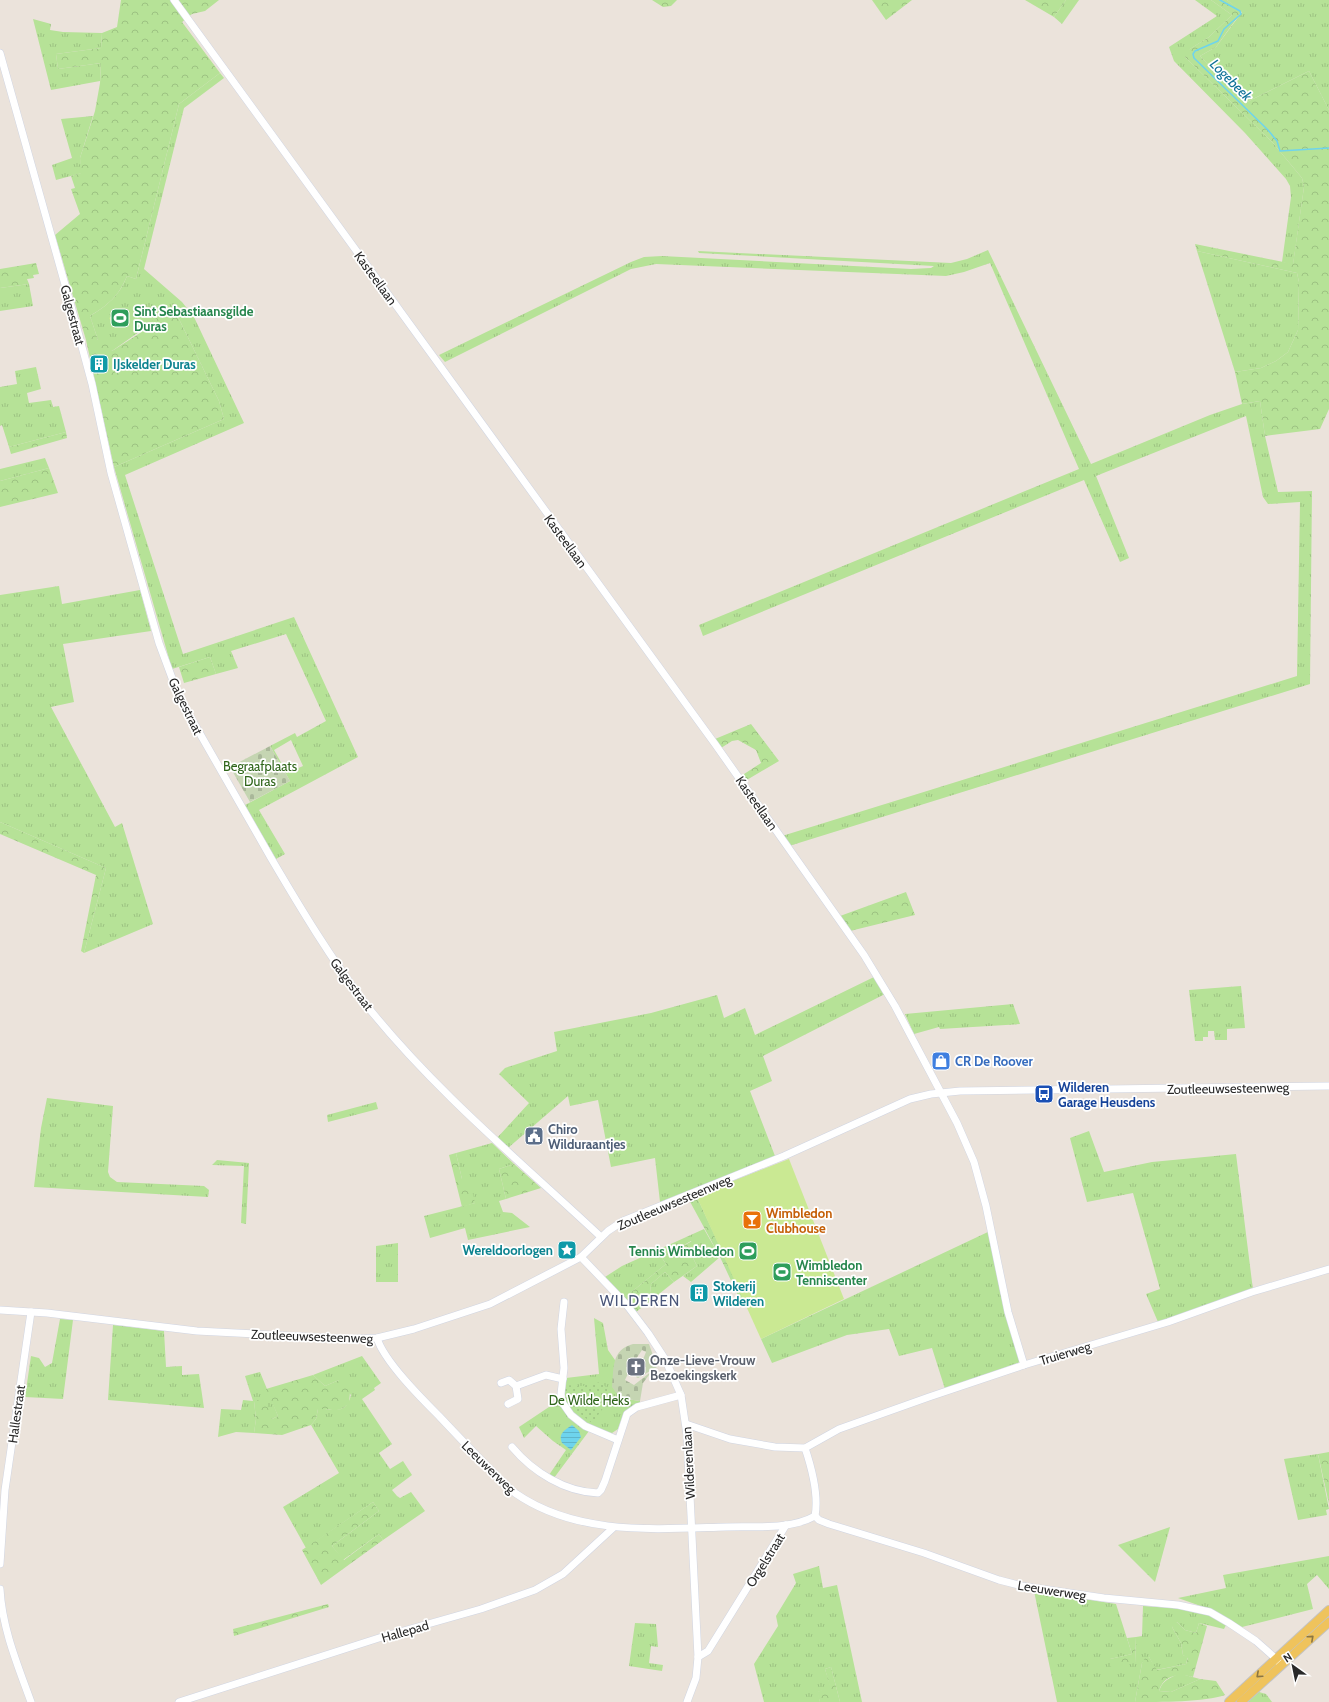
<svg xmlns="http://www.w3.org/2000/svg" width="1329" height="1702" font-family="Cabin,sans-serif">
  <defs>
    <pattern id="grass-tufts" width="24" height="20" patternUnits="userSpaceOnUse"><rect width="24" height="20" fill="#b6e297"/><path d="M3 7l-1-3M5 7V3M7 7l1-3M15 17l-1-3M17 17v-4M19 17l1-3" fill="none" stroke="#9cc282"/></pattern>
    <pattern id="forest-crowns" width="20" height="18" patternUnits="userSpaceOnUse"><rect width="20" height="18" fill="#b6e297"/><path d="M2 6a3 3 0 1 1 6 0M12 15a3 3 0 1 1 6 0" fill="none" stroke="#9cc282"/></pattern>
    <pattern id="cemetery-stones" width="16" height="16" patternUnits="userSpaceOnUse"><rect width="16" height="16" fill="#c5d5b2"/><path d="M2 7V4a2 2 0 0 1 4 0v3zM10 15v-3a2 2 0 0 1 4 0v3z" fill="#a9b799"/></pattern>
    <pattern id="park-dots" width="8" height="8" patternUnits="userSpaceOnUse"><rect width="8" height="8" fill="#b6e297"/><path d="M2 2h.1M6 6h.1" fill="none" stroke="#9cc282" stroke-width="1.8" stroke-linecap="round"/></pattern>
    <pattern id="water-rules" width="6" height="5" patternUnits="userSpaceOnUse"><rect width="6" height="5" fill="#6ed4ed"/><path d="M0 2.5h6" fill="none" stroke="#5fb6cb"/></pattern>
  </defs>
  <rect width="100%" height="100%" fill="#ebe3db"/>
  <g fill="url(#grass-tufts)" fill-rule="evenodd">
    <path d="M1066,0h13l-17,24 -8,-7z"/>
    <path d="M1195,0h16l21,15 -23,22 -19,12 -5,8 88,86 29,35 2,9 -11,78 -11,-3 9,-65 -1,-11 -4,-7 -41,-46 -71,-72 -5,-14 48,-31z"/>
    <path d="M1227,0h102v110l-20,-39 -64,32 -45,-47 16,-9 26,-35z"/>
    <path d="M33,19l18,5 -1,6 13,2 39,1 -1,15 -45,6 2,15 43,-6 -1,18 -49,9z"/>
    <path d="M220,73l4,5 -40,30 -40,161 38,33 12,15 50,106 -119,52 58,179 111,-37 64,140 -99,53 26,44 -9,5 -31,-54 45,-24 -20,-35 25,-13 2,4 29,-16 -40,-87 -55,17 7,17 -22,6 -6,-17 -38,12 -58,-202 110,-48 -5,-18 -40,-82 -9,-9 -58,41 -14,-11 -8,-24c18,-11 29,-20 37,-40l9,3 43,-175zM291,740l12,26 -16,7 -13,-23z"/>
    <path d="M93,116l-13,42 2,15 -26,7 -4,-15 20,-7 -11,-39z"/>
    <path d="M988,250l103,214 119,-49 32,-11 18,-3 5,35 13,56 34,-1 -2,193 -521,162 -7,-10 515,-160 3,-174 -32,2 -5,-7 -17,-81 -150,60 33,82 -9,4 -36,-82 -381,156 -4,-11 380,-156 -89,-206 -26,9 -18,4 -290,-12 -25,5 -186,93 -6,-7 192,-93 13,-5 18,-1 249,13 20,-1 3,-2 -235,-13 -1,-2 253,12 16,-4z"/>
    <path d="M1197,251l100,22 2,9 -1,48 -10,22 -12,9 -15,7 -26,4z"/>
    <path d="M29,284l4,22 -33,5v-23z"/>
    <path d="M36,367l5,22 -14,4 2,10 22,-3 2,7 6,-1 7,26 -57,15 -7,-22 -2,1v-39l17,-3 -2,-13z"/>
    <path d="M45,458l4,10 -49,13v-12z"/>
    <path d="M59,586l3,18 78,-14 11,41 -88,13 11,58 -23,5 64,120 7,-4 31,101 -69,29 22,-85 -106,-46v-227z"/>
    <path d="M874,977l11,17 -122,62 9,25 -22,10 25,65 -115,46 -5,-44 -44,9 -13,-67 -28,6 -2,-10 -60,52 -11,-10 32,-35 -30,-29 6,-6 52,-17 -3,-19 97,-19 66,-18 7,23 21,-10 10,27z"/>
    <path d="M1241,986l4,42 -18,1v11h-12l-1,-9h-6v6h-5v4h-8l-6,-51z"/>
    <path d="M1013,1004l7,20 -80,5 -1,-2 -25,7 -9,-20z"/>
    <path d="M47,1098l66,8 -5,66 2,5 7,5 87,4 5,4 -1,7 -174,-10 7,-59z"/>
    <path d="M376,1102l2,7 -50,13 -1,-7z"/>
    <path d="M1089,1131l15,41 48,-10 84,-8 17,136 -95,32 -12,-28 14,-5 -27,-96 -46,9 -17,-64z"/>
    <path d="M492,1143l22,21 -15,5 7,30 -7,2 4,11 9,1 18,14 -62,13 -3,-12 -35,10 -6,-22 51,-13 -13,-24 -6,-26z"/>
    <path d="M217,1160l32,3 -3,61 -5,-1 3,-57 -32,-1z"/>
    <path d="M704,1229l16,28 -29,25 -8,-6 14,-10 -4,-8 6,-6 -8,-11 -29,17 4,6 -42,34 -19,-21 17,-11z"/>
    <path d="M990,1231l30,130 -2,2 -73,26 -13,-41 -33,8 -10,-27 -42,6 -75,28 -11,-24z"/>
    <path d="M398,1243v39h-22v-36z"/>
    <path d="M665,1272l9,10 -25,20 2,-18z"/>
    <path d="M594,1318l9,5 5,27 7,10 5,38 20,3v3l-16,8 -6,17 -6,4c-14,-2 -42,-17 -47,-30 -3,-8 -1,-17 1,-25l33,-4z"/>
    <path d="M60,1319l13,1 -10,79 -38,-2 6,-41 8,2 6,9 7,-4z"/>
    <path d="M113,1325l51,6 2,36 16,-1v9l17,-1 5,34 -96,-8z"/>
    <path d="M362,1356l19,27 -7,5 1,2 -13,9 30,45 -13,9 11,16 13,-8 9,14 -20,15 5,6 3,2 11,-6 14,19 -42,29 -4,-6 -36,26 -11,-14 47,-35 -6,-9 -67,46 -23,-41 56,-34 -28,-48 5,-6 2,-10c15,-1 28,7 33,-14l-12,-15 -14,6 -12,-11z"/>
    <path d="M260,1372l18,44 -6,3 -18,-18 2,18 -2,14 -18,-1 -18,5 3,-28 20,1 2,-10 10,1 -8,-25z"/>
    <path d="M558,1401l31,30 -35,47 -5,-3 17,-25 -13,-9 -17,-15 -12,12 -5,-11z"/>
    <path d="M1318,1454l11,55 -3,1 1,5 -29,5 -14,-61z"/>
    <path d="M1170,1527l-15,55 -37,-37z"/>
    <path d="M1329,1556v33l-12,-14 -10,9 6,25 -71,18 -30,-17 -34,-12 48,-10 -3,-13z"/>
    <path d="M819,1566l4,22 14,-3 25,117h-22l-9,-35 -6,2 6,19 -13,4 2,10h-56l-10,-38 24,-38 -2,-10 20,-33 -3,-9z"/>
    <path d="M1034,1591l82,13 16,50 -22,5 25,4 1,-26 6,-1 1,-30 43,3 17,3 23,13 -2,4 -25,-6 -3,10 -11,-3 -8,-8 -5,5 9,16 2,12 5,2 -2,7 -30,6 -7,-13 -7,6 -7,39h-78z"/>
    <path d="M635,1623l21,1 2,23 -7,-1 -2,17 14,2 -1,6 -33,-5z"/>
    <path d="M1176,1675h9l15,4 -29,13 -12,-1c3,-9 8,-12 17,-16z"/>
    <path d="M1259,1692l7,2 6,8h-24z"/>
  </g>
  <g fill="url(#forest-crowns)">
    <path d="M121,0h98l-14,11 -13,3 -10,8 38,51 -41,31 -43,175 -9,-3c-9,21 -18,28 -37,40l8,24 10,-3 4,14 28,-18 -1,-4 31,-19 9,9 40,82 5,18 -110,48 -28,-127 -31,-105 25,-21 -9,-25 4,-1 -4,-12 10,-3 -1,-15 15,-47 5,-28 1,-20 -43,6 -2,-15 45,-6 1,-15 15,-6z"/>
    <path d="M652,0h25l-6,6 -8,1z"/>
    <path d="M872,0h40l-26,20z"/>
    <path d="M1025,0h41l-12,17z"/>
    <path d="M1211,0h16l15,11 -26,36 -16,9 45,47 64,-32 20,39v299l-9,20 -55,7 -5,-35 -18,3 -7,-32 26,-4 15,-7 12,-9 10,-22 1,-48 -2,-9 -100,-22 -2,-7 98,20 11,-77 -2,-9 -29,-35 -88,-86v-5l24,-15 23,-22z"/>
    <path d="M36,263l3,11 -6,1 1,3 -7,1 2,5 -29,4v-19z"/>
    <path d="M66,432l1,6 -56,16 -2,-7z"/>
    <path d="M49,468l9,25 -58,14v-26z"/>
    <path d="M210,657l6,17 -32,9 -5,-16z"/>
    <path d="M751,724l28,37 -34,20 -4,-5 20,-13 -5,-13 -18,-10 -6,1 -11,7 -6,-9z"/>
    <path d="M0,822l106,46 -22,85 -3,-2 15,-76 -96,-41z"/>
    <path d="M906,892l9,23 -65,16 -10,-15z"/>
    <path d="M456,1153l6,26 7,-1 6,25 -13,4 -13,-52z"/>
    <path d="M514,1164l27,24 -35,11 -7,-30z"/>
    <path d="M696,1195l50,108 -4,1 -22,-47 -32,-59z"/>
    <path d="M692,1241l7,12 -6,5 4,8 -23,16 -9,-10 -14,12 -2,18 -13,10 -12,-14 42,-34 -4,-6z"/>
    <path d="M313,1375l12,11 14,-6h9l3,2 -2,21c-12,12 -16,5 -31,6l-2,10 -5,6 -29,10 -28,-2 2,-14 -2,-18 11,-3 7,21 6,-3 -12,-27z"/>
    <path d="M1329,1452v52l-11,-50z"/>
    <path d="M373,1502l6,9 -47,35 12,14 35,-26 4,6 -62,45 -19,-35z"/>
    <path d="M328,1604l1,3 -95,29 -1,-7z"/>
    <path d="M1177,1622l8,8 11,3 3,-10 8,3 -14,51c-14,-4 -30,-2 -34,14l12,1 29,-13 16,2 9,14c-19,7 -66,7 -90,7l7,-39 3,-5 4,-1 8,13 29,-6 2,-6 -5,-3 -2,-12 -9,-16 1,-4z"/>
    <path d="M1136,1637l-1,26 -24,4 -1,-8 22,-5 -5,-16z"/>
    <path d="M831,1667l9,35h-20l-3,-10 13,-5 -5,-18z"/>
  </g>
  <g fill="url(#cemetery-stones)">
    <path d="M270,746l20,35 -40,21 -20,-35z"/>
    <path d="M633,1344h16l8,23 -19,11 -2,-1 10,-25 -4,-2 -6,9h-1l-10,21 9,5 18,-14 -9,12 -3,18 -20,-3 -8,-11c2,-19 -1,-37 21,-43z"/>
  </g>
  <path fill="url(#park-dots)" d="M601,1382l12,13 -21,28 -14,-11 -13,-14v-13l17,1z"/>
  <g fill="#cae993">
    <path d="M124,309l6,10 -15,9 -6,-10z"/>
    <path d="M789,1159l55,140 -83,40 -65,-144z"/>
  </g>
  <path fill="url(#water-rules)" d="M572,1425l7,6 2,6 -10,13 -9,-7c-4,-10 3,-13 10,-18z"/>
  <g fill="none" stroke-linecap="round" stroke-linejoin="round">
    <path stroke="#6ed4ed" stroke-width="1.5" d="M1220,0l20,11 1,3 -17,15 -6,12 -23,10 -2,3 1,4 74,72 9,11 3,10 49,-3"/>
    <defs>
      <g id="minor">
        <path d="M174,0l541,744 149,211 31,51 62,117 17,39 12,44 22,106 16,53"/>
        <path d="M0,53l71,253 21,78 19,89 48,170 16,43 12,25c28,49 56,98 84,147 30,51 60,101 96,148 69,86 154,156 234,231"/>
        <path d="M581,1257l45,47 22,29 17,26 16,36 6,40 11,222 -2,21 -9,24"/>
        <path d="M564,1302l-3,27 3,39 -3,26 1,8 9,13 14,11 33,14"/>
        <path d="M0,1310l47,3 150,18 153,8 27,-1 37,-9 76,-25 91,-47 27,-26 15,-10 161,-65 126,-57 21,-5 29,-3 369,-5"/>
        <path d="M377,1338c7,23 44,60 62,78 16,17 33,35 50,52 8,9 17,18 26,25 62,43 140,36 211,34 29,-1 64,3 89,-11 4,-21 -3,-47 -10,-68"/>
        <path d="M501,1383l8,-3 7,6 2,13 -10,5"/>
        <path d="M516,1386l30,-11 17,4"/>
        <path d="M686,1424l44,15 45,8 30,1 34,-19 90,-32 95,-32 144,-43 84,-30 77,-23"/>
        <path d="M512,1447c21,25 53,45 86,46l3,-3 4,-9 22,-67 10,-7 44,-12"/>
        <path d="M815,1516l4,4 10,4 95,29 75,27 23,6 82,12 74,7 32,7 19,11 27,18 18,16 7,8"/>
        <path d="M0,1564l5,-74 26,-178"/>
        <path d="M0,1589c2,39 18,77 31,113"/>
        <path d="M698,1657l10,-6 78,-126"/>
        <path d="M179,1702l203,-65 99,-28 54,-19 28,-16 50,-46"/>
      </g>
      <g id="major">
        <path d="M1229,1702l100,-92"/>
        <path d="M1241,1702l88,-80"/>
      </g>
    </defs>
    <use href="#minor" stroke="#d0d5e2" stroke-width="8"/>
    <use href="#major" stroke="#c3c3c3" stroke-width="10"/>
    <use href="#minor" stroke="#fff" stroke-width="7"/>
    <use href="#major" stroke="#efc35c" stroke-width="8"/>
  </g>
  <defs><path id="oneway-chevron" d="M-2-3.5L2.5 0L-2 3.5" fill="none" stroke-width="1.6" stroke-linecap="round" stroke-linejoin="round"/></defs>
  <g stroke="#8c7642">
    <use href="#oneway-chevron" transform="translate(1311 1638) rotate(-42)"/>
    <use href="#oneway-chevron" transform="translate(1259 1675) rotate(138)"/>
  </g>
  <defs>
    <symbol id="stadium-square" viewBox="-11 -11 22 22"><rect x="-9" y="-9" width="18" height="18" rx="4" fill="#2e9e5b" stroke="#fff"/><path d="M0-5a6.5 5 0 1 0 0 10a6.5 5 0 1 0 0-10ZM-3.5-1.8h7v3.6h-7Z" fill="#fff"/></symbol>
    <symbol id="building-square" viewBox="-11 -11 22 22"><rect x="-9" y="-9" width="18" height="18" rx="4" fill="#0f9aa8" stroke="#fff"/><path d="M-4-6H4V6H1V3H-1V6H-4ZM-2.5-4.3h1.7v1.8h-1.7ZM.8-4.3h1.7v1.8H.8ZM-2.5-1h1.7V.8h-1.7ZM.8-1h1.7V.8H.8Z" fill="#fff"/></symbol>
    <symbol id="shop-square" viewBox="-11 -11 22 22"><rect x="-9" y="-9" width="18" height="18" rx="4" fill="#3f7fe0" stroke="#fff"/><path d="M-5-2.5h2.3a2.7 3.5 0 0 1 5.4 0H5L5.5 6h-11ZM-1.5-2.5h3a1.5 2.3 0 0 0-3 0Z" fill="#fff"/></symbol>
    <symbol id="bus-square" viewBox="-11 -11 22 22"><rect x="-9" y="-9" width="18" height="18" rx="4" fill="#1a4fb4" stroke="#fff"/><path d="M-5-6H5V4H4V6H2V4H-2V6H-4V4H-5ZM-3.5-4V0h7V-4ZM-3.5 1.2v1.5H-2V1.2ZM2 1.2v1.5H3.5V1.2Z" fill="#fff"/></symbol>
    <symbol id="civic-square" viewBox="-11 -11 22 22"><rect x="-9" y="-9" width="18" height="18" rx="4" fill="#5c6f8a" stroke="#fff"/><path d="M-.6-6.5H3V-4.5H.6V-3L4-1V1h2V6H-6V1h2V-1L-.6-3ZM-1.2 2.5V6h2.4V2.5Z" fill="#fff"/></symbol>
    <symbol id="bar-square" viewBox="-11 -11 22 22"><rect x="-9" y="-9" width="18" height="18" rx="4" fill="#e8710a" stroke="#fff"/><path d="M-6-5H6L.8 .8V4.5H3.5V6h-7V4.5H-.8V.8Z" fill="#fff"/></symbol>
    <symbol id="sight-square" viewBox="-11 -11 22 22"><rect x="-9" y="-9" width="18" height="18" rx="4" fill="#0f9aa8" stroke="#fff"/><path d="M0-6L1.8-2.2L6-1.7L2.9 1.2L3.7 5.4L0 3.3L-3.7 5.4L-2.9 1.2L-6-1.7L-1.8-2.2Z" fill="#fff"/></symbol>
    <symbol id="church-square" viewBox="-11 -11 22 22"><rect x="-9" y="-9" width="18" height="18" rx="4" fill="#6b7280" stroke="#fff"/><path d="M-1.2-6h2.4v3.5h3.3v2.4h-3.3V6h-2.4V-.1h-3.3v-2.4h3.3Z" fill="#fff"/></symbol>
  </defs>
  <g fill-rule="evenodd">
    <use href="#stadium-square" x="109" y="307" width="22" height="22"/>
    <use href="#building-square" x="88" y="353" width="22" height="22"/>
    <use href="#shop-square" x="930" y="1050" width="22" height="22"/>
    <use href="#bus-square" x="1033" y="1083" width="22" height="22"/>
    <use href="#civic-square" x="523" y="1125" width="22" height="22"/>
    <use href="#bar-square" x="741" y="1209" width="22" height="22"/>
    <use href="#sight-square" x="556" y="1239" width="22" height="22"/>
    <use href="#stadium-square" x="737" y="1240" width="22" height="22"/>
    <use href="#stadium-square" x="771" y="1261" width="22" height="22"/>
    <use href="#building-square" x="688" y="1282" width="22" height="22"/>
    <use href="#church-square" x="625" y="1356" width="22" height="22"/>
  </g>
  <g text-anchor="middle" stroke-width="3.5" stroke-linejoin="round" paint-order="stroke">
    <g font-size="13" fill="#292929" stroke="#fff">
      <text transform="translate(376 278) rotate(54)" y="5">Kasteellaan</text>
      <text transform="translate(73 315) rotate(75)" y="5">Galgestraat</text>
      <text transform="translate(566 541) rotate(54)" y="5">Kasteellaan</text>
      <text transform="translate(186 706) rotate(64)" y="5">Galgestraat</text>
      <text transform="translate(757 803) rotate(55)" y="5">Kasteellaan</text>
      <text transform="translate(352 984) rotate(53)" y="5">Galgestraat</text>
      <text transform="translate(1228 1088) rotate(-1)" y="5">Zoutleeuwsesteenweg</text>
      <text transform="translate(674 1202) rotate(-23)" y="5">Zoutleeuwsesteenweg</text>
      <text transform="translate(312 1336) rotate(2)" y="5">Zoutleeuwsesteenweg</text>
      <text transform="translate(1065 1353) rotate(-17)" y="5">Truierweg</text>
      <text transform="translate(16 1414) rotate(-82)" y="5">Hallestraat</text>
      <text transform="translate(688 1463) rotate(-93)" y="5">Wilderenlaan</text>
      <text transform="translate(489 1467) rotate(44)" y="5">Leeuwerweg</text>
      <text transform="translate(765 1560) rotate(-58)" y="5">Orgelstraat</text>
      <text transform="translate(1052 1590) rotate(9)" y="5">Leeuwerweg</text>
      <text transform="translate(405 1631) rotate(-16)" y="5">Hallepad</text>
    </g>
    <g font-size="13" font-weight="bold" fill="#27864d" stroke="#fff" text-anchor="start">
      <text x="134" y="316">Sint Sebastiaansgilde<tspan x="134" dy="15">Duras</tspan></text>
      <text x="734" y="1256" text-anchor="end">Tennis Wimbledon</text>
      <text x="796" y="1270">Wimbledon<tspan x="796" dy="15">Tenniscenter</tspan></text>
    </g>
    <g font-size="13" font-weight="bold" fill="#0d838f" stroke="#fff" text-anchor="start">
      <text x="113" y="369">IJskelder Duras</text>
      <text x="553" y="1255" text-anchor="end">Wereldoorlogen</text>
      <text x="713" y="1291">Stokerij<tspan x="713" dy="15">Wilderen</tspan></text>
    </g>
    <g font-size="13" fill="#2f651a" stroke="#fff">
      <text x="260" y="771">Begraafplaats<tspan x="260" dy="15">Duras</tspan></text>
      <text x="589" y="1405">De Wilde Heks</text>
    </g>
    <g font-size="13" font-weight="bold" fill="#366cbe" stroke="#fff" text-anchor="start">
      <text x="955" y="1066">CR De Roover</text>
    </g>
    <g font-size="13" font-weight="bold" fill="#164399" stroke="#fff" text-anchor="start">
      <text x="1058" y="1092">Wilderen<tspan x="1058" dy="15">Garage Heusdens</tspan></text>
    </g>
    <g font-size="13" font-weight="bold" fill="#4e5e75" stroke="#fff" text-anchor="start">
      <text x="548" y="1134">Chiro<tspan x="548" dy="15">Wilduraantjes</tspan></text>
    </g>
    <g font-size="13" font-weight="bold" fill="#c56008" stroke="#fff" text-anchor="start">
      <text x="766" y="1218">Wimbledon<tspan x="766" dy="15">Clubhouse</tspan></text>
    </g>
    <g font-size="13" font-weight="bold" fill="#5b616d" stroke="#fff" text-anchor="start">
      <text x="650" y="1365">Onze-Lieve-Vrouw<tspan x="650" dy="15">Bezoekingskerk</tspan></text>
    </g>
    <g font-size="14" font-style="italic" fill="#0e7298" stroke="#fff">
      <text transform="translate(1231 80) rotate(45)" y="5">Logebeek</text>
    </g>
    <g font-size="15" letter-spacing="1" fill="#4a5679" stroke="#fff">
      <text x="640" y="1306">WILDEREN</text>
    </g>
  </g>
  <g transform="translate(1293 1666) rotate(327)" stroke="#ffffff" stroke-width="3" paint-order="stroke">
  <path d="M0-3L7 15L0 10L-7 15Z" fill="#292929"/>
  <text y="-6" font-size="11" font-weight="bold" text-anchor="middle" fill="#292929">N</text>
  </g>
</svg>
